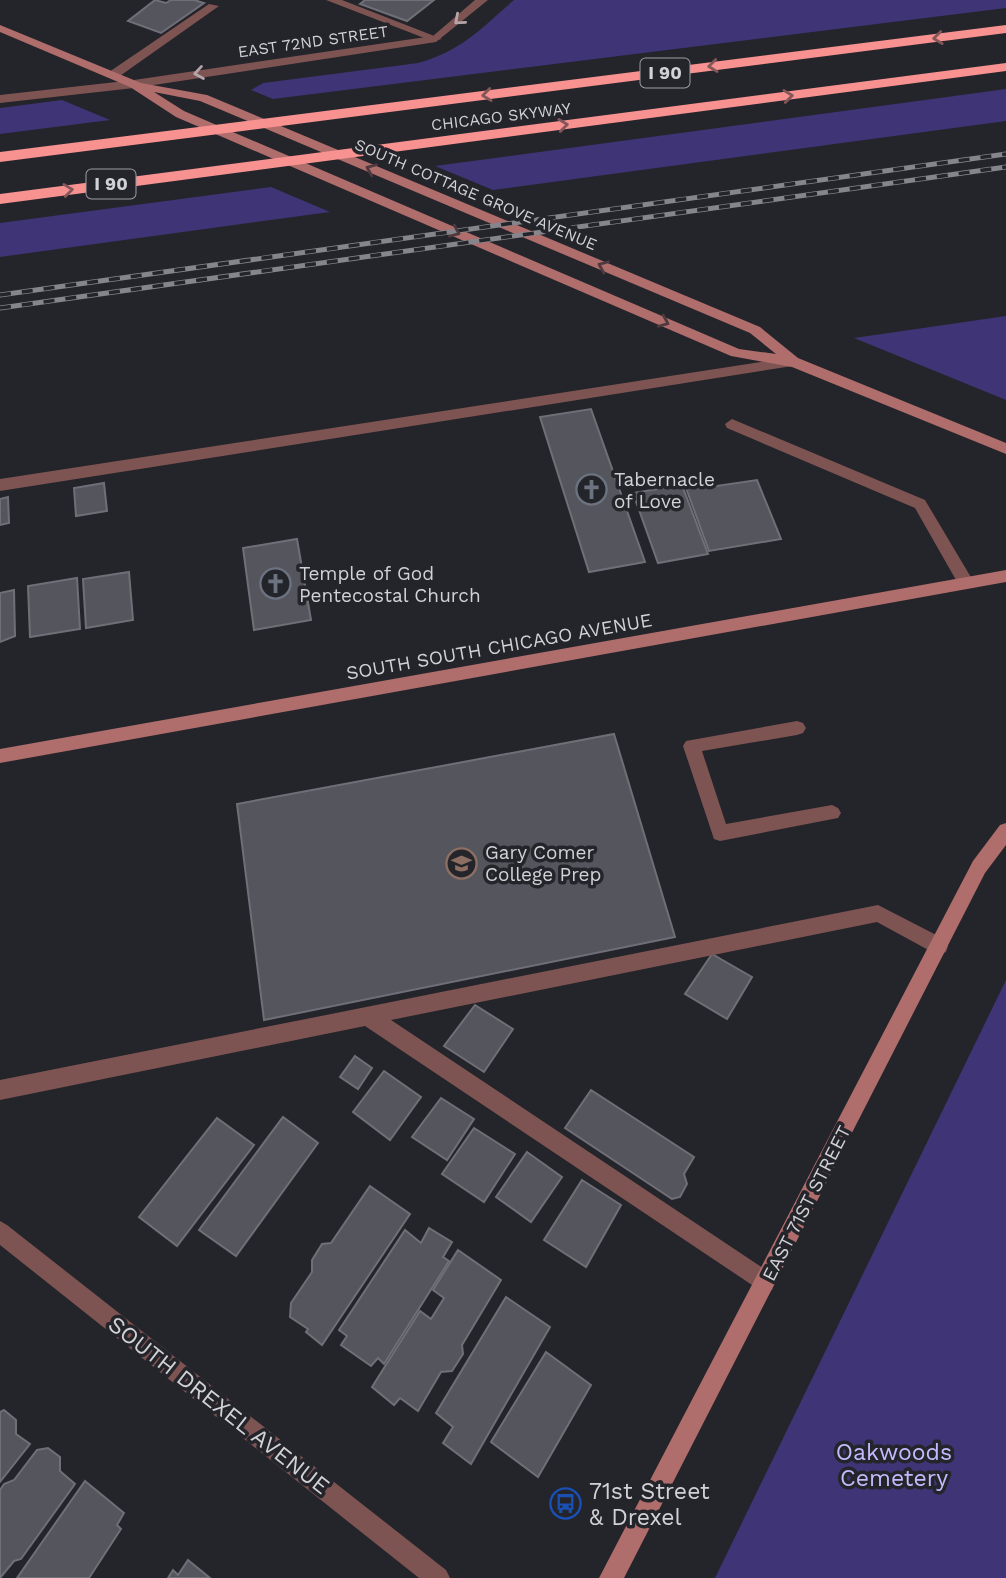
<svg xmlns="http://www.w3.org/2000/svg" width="1006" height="1578" font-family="'Work Sans',sans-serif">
  <rect width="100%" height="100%" fill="#24242b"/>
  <g fill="#3f3475">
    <path d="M514,0h492v8l-733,91 -22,-9 12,-7 155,-20c45,-13 61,-33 96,-63z"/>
    <path d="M1006,89v32l-513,69 -58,-24z"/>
    <path d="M62,100l48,20 -110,14v-26z"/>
    <path d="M271,187l59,25 -330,45v-34z"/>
    <path d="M1006,316v84l-152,-62z"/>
    <path d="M1006,980v598h-291z"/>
  </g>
  <g fill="#55555e" stroke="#706f78" stroke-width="2">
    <path d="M155,0l11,3 5,-3h23l10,3 -43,30 -33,-12z"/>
    <path d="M365,0h69l-27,21 -47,-17z"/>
    <path d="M591,409l54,153 -56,10 -49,-155z"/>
    <path d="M698,475l5,13 54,-8 24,59 -72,12 -27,-74z"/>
    <path d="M104,483l3,28 -31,5 -2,-28z"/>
    <path d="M682,485l26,69 -50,9 -25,-70z"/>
    <path d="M8,497l1,26 -9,2v-26z"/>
    <path d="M297,539l14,81 -57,10 -11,-82z"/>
    <path d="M129,572l4,48 -47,8 -3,-49z"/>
    <path d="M77,578l3,51 -50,8 -2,-51z"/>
    <path d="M14,590l1,46 -15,6v-49z"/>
    <path d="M614,734l61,203 -411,83 -27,-216z"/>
    <path d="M712,954l40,23 -25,42 -42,-25z"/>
    <path d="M475,1005l38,24 -29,43 -40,-26z"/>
    <path d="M355,1056l17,12 -14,21 -18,-12z"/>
    <path d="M384,1071l37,26 -31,43 -37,-28z"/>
    <path d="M591,1090l103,67 -10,17 3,10 -7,13 -8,2 -107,-71z"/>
    <path d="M441,1098l33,21 -27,41 -35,-23z"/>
    <path d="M283,1117l35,26 -82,113 -37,-26z"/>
    <path d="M217,1118l37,27 -77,101 -38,-29z"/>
    <path d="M474,1128l41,26 -31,48 -42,-28z"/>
    <path d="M527,1152l35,25 -31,45 -35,-25z"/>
    <path d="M582,1180l39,25 -35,62 -42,-27z"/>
    <path d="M370,1186l40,28 -88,131 -16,-13 2,-3 -18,-12 1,-14 21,-31v-12l10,-16 9,-1z"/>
    <path d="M429,1228l23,14 -9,15 6,4 -65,103 -6,-6 -7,8 -30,-21 6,-9 -8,-6 66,-100 16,13z"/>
    <path d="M458,1250l43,30 -39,65 1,9 -11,17 -11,1 -23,39 -18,-13 -6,7 -22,-18 48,-76 11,8 13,-21 -11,-8z"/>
    <path d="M506,1297l44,30 -79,137 -28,-21 10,-16 -17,-14z"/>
    <path d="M546,1352l45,33 -53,92 -47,-35z"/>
    <path d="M4,1410l12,10v14l14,10 -30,38v-70z"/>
    <path d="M48,1448l12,9v14l15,13 -54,75 -7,2 -14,17v-88l4,-6 10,-4 23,-30z"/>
    <path d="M85,1481l39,32 -7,12 4,4 -32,49h-72z"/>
    <path d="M188,1560l22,18h-42l5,-8 5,5z"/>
  </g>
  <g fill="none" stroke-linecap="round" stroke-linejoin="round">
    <g fill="#7d5452" fill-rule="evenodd">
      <path d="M326,0h16l100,39 -10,2z"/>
      <path d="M209,4l10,2 -102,72h-8v-6z"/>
      <path d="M794,357l5,2v6l-799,126v-12z"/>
      <path d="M732,419l193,81 47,79 2,4 -2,4h-12l-45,-79 -188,-80 -2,-4z"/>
      <path d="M797,721l6,2 3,5 -3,5 -6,2 -95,16 24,73 106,-19 6,3 3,5 -3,5 -118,23 -6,-2 -31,-93 3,-5z"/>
      <path d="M878,905l68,35 2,6 -2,6 -7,3 -7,-3 -55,-30 -486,98 381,254 3,8 -3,8 -8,3 -399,-267 -365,74v-20z"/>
    </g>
    <g fill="#7d5452" fill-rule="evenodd">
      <path d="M475,0h13l-52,42 -302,46 -134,15v-8l134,-15 299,-44z"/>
      <path d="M0,1221l7,4 439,345 4,8h-31l-419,-333z"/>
    </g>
    <g fill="#af6d6b" fill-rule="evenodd">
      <path d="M0,25l141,58 66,12 553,232 38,31 208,85v11l-214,-87 -61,-11 -555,-239 -46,-30 -130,-55zM154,92l46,9 550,232 26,21 -37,-5 -555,-238z"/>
      <path d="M1006,570v12l-1006,181v-14z"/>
      <path d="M1006,823v22l-21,28 -361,705h-25l374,-717 27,-36z"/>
    </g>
    <g fill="#f89290" fill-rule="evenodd">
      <path d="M1006,25v8l-1006,129v-10z"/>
      <path d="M1006,63v8l-1006,133v-10z"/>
    </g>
    <defs>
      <g id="rail">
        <path d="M0,295l1006,-141"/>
        <path d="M0,308l1006,-141"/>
      </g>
    </defs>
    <use href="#rail" stroke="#85858b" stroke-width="5"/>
    <use href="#rail" stroke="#24242b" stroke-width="3.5" stroke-dasharray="11" stroke-linecap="butt"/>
  </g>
  <defs><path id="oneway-chevron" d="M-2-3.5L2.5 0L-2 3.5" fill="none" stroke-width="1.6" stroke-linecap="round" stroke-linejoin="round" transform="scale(1.75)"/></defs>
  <g stroke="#b4a5a8">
    <use href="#oneway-chevron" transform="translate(459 20) rotate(139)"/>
    <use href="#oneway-chevron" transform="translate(199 73) rotate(171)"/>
  </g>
  <g stroke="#835658">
    <use href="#oneway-chevron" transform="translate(938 38) rotate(173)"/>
    <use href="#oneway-chevron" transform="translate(713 66) rotate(173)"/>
    <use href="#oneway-chevron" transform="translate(487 95) rotate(173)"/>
    <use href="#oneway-chevron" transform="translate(788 96) rotate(-7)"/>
    <use href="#oneway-chevron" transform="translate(563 125) rotate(-7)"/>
    <use href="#oneway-chevron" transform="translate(68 190) rotate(-7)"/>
  </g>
  <g stroke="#4e3a3e">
    <use href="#oneway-chevron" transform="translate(371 169) rotate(-157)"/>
    <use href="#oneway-chevron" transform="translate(455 232) rotate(23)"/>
    <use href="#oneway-chevron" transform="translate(603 266) rotate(-157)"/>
    <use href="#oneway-chevron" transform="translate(664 322) rotate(23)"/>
  </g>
  <defs>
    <symbol id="church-ring" viewBox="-11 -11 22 22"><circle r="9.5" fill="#24242b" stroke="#6b7280" stroke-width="1.5"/><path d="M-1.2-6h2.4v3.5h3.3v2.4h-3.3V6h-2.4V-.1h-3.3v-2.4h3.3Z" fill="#6b7280"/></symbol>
    <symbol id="school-ring" viewBox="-11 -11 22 22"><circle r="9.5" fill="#24242b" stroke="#8d6e63" stroke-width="1.5"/><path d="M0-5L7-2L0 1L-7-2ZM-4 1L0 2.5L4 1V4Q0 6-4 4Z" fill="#8d6e63"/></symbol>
    <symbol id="bus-ring" viewBox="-11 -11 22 22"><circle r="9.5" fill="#24242b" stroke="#1a4fb4" stroke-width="1.5"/><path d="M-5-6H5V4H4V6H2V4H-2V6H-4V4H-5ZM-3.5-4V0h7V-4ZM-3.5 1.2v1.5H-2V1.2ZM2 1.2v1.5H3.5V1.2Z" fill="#1a4fb4"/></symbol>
  </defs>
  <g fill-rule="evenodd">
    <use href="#church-ring" x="574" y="472" width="35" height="35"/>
    <use href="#church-ring" x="258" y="566" width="35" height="35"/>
    <use href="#school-ring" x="444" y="846" width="35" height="35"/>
    <use href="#bus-ring" x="548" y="1486" width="35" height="35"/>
  </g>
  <g text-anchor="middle" stroke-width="7" stroke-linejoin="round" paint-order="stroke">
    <g font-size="16" fill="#d1d1d6" stroke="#24242b">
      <text transform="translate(313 41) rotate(-8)" y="6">EAST 72ND STREET</text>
      <text transform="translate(501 116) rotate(-7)" y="6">CHICAGO SKYWAY</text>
      <text transform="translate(476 194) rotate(23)" y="6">SOUTH COTTAGE GROVE AVENUE</text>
    </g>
    <g fill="#24242b" stroke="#9d9da3" stroke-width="2">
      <rect x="640.5" y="58.5" width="49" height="29" rx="5"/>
      <rect x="86.5" y="169.5" width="49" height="29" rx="5"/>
    </g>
    <g font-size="18" font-weight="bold" fill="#d1d1d6">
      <text x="665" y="79">I 90</text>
      <text x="111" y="190">I 90</text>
    </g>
    <g font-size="19" fill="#d1d1d6" stroke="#24242b" text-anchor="start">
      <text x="614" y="486">Tabernacle<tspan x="614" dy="22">of Love</tspan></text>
      <text x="299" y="580">Temple of God<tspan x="299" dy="22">Pentecostal Church</tspan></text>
      <text x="485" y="859">Gary Comer<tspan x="485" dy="22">College Prep</tspan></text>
    </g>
    <g font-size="19" fill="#d1d1d6" stroke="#24242b">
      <text transform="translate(499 646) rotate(-10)" y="7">SOUTH SOUTH CHICAGO AVENUE</text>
      <text transform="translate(806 1203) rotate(-63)" y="7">EAST 71ST STREET</text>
    </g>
    <g font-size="23" fill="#d1d1d6" stroke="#24242b">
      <text transform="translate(219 1405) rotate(38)" y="8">SOUTH DREXEL AVENUE</text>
    </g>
    <g font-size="23" fill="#c0bbfd" stroke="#24242b">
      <text x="894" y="1460">Oakwoods<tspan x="894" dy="26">Cemetery</tspan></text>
    </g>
    <g font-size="23" fill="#d1d1d6" stroke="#24242b" text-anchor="start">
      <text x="589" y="1499">71st Street<tspan x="589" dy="26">&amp; Drexel</tspan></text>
    </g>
  </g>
</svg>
